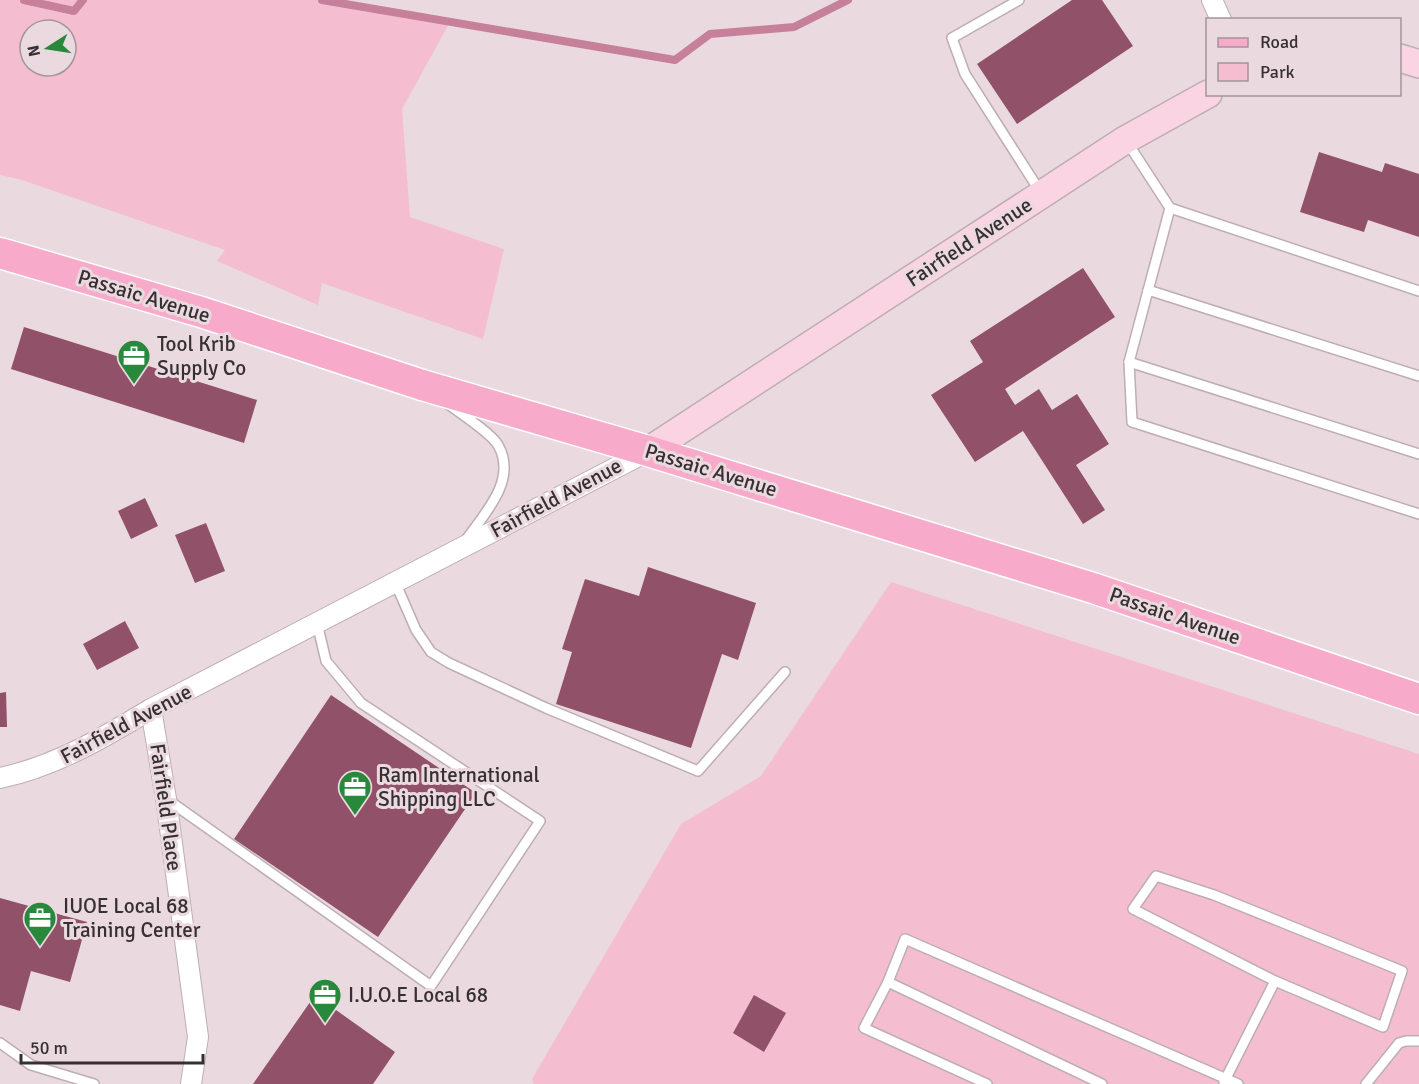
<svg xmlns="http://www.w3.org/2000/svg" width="1419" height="1084" font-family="Signika,sans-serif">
  <rect width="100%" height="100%" fill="#ead9de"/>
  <g fill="#f4bed0" fill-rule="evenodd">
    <path d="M0,0h327l123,22 -48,87 8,108 94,32 -21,90 -161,-56 -4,22 -101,-44 8,-11 -203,-70 -22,-5zM30,30h36v36h-36z"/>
    <path d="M891,582l528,172v330h-885l-2,-5 149,-255 80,-48z"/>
  </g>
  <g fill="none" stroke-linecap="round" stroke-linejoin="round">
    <g stroke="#c68099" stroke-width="8">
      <path d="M24,0l50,11 9,-11"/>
      <path d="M322,0l353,60 35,-26 84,-7 54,-27"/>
    </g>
  </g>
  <g fill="#915169">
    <path d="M1072,0h30l31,46 -116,78 -40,-60z"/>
    <path d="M1319,152l63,20 3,-9 34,11v63l-51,-17 -4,12 -64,-20z"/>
    <path d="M1083,268l32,49 -110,72 10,16 24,-16 13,21 25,-16 32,50 -33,21 29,45 -22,14 -60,-93 -48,31 -44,-67 52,-33 -13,-21z"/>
    <path d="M24,327l233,73 -13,43 -233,-74z"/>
    <path d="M145,498l13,28 -27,13 -13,-28z"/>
    <path d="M206,523l19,48 -30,12 -20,-48z"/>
    <path d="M648,567l108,36 -18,57 -16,-6 -31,94 -135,-44 16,-52 -10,-3 23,-70 54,17z"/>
    <path d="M125,621l14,27 -42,22 -14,-26z"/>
    <path d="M6,692l1,35h-7v-34z"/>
    <path d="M331,695l145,98 -98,144 -144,-98z"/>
    <path d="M0,898l87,24 -17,60 -39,-11 -11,40 -20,-6z"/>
    <path d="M315,995l80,57 -22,32h-120z"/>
    <path d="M754,995l32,18 -22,39 -31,-19z"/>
  </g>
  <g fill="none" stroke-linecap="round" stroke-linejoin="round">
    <defs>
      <g id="lane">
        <path d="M1019,0l-67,38 13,36 76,119"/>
        <path d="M1127,142l43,66 249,83"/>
        <path d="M1170,208l-41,154 3,60 287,92"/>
        <path d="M1148,290l271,86"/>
        <path d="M1129,362l290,92"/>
        <path d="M448,404c12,9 43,29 50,41 20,35 -14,69 -32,95"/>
        <path d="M395,582l21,48 15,22 18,11 97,45 152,63 87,-99"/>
        <path d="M168,800l263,186 109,-165 -179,-118 -35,-42 -9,-38"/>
        <path d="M1156,876l58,19 188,76 -19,56 -108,-46 -142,-72z"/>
        <path d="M888,982l214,102"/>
        <path d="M0,1043l31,22 63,19"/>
        <path d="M1224,1082l51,-101"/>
        <path d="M987,1084l-123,-56 24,-46 17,-43 333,145"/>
        <path d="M1366,1084l33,-41 7,-2h13"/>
      </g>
      <g id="street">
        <path d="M1212,0l9,20"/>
        <path d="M151,709l15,90 32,238 -7,47"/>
        <path d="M0,778c56,-12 103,-40 151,-69l497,-258"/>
      </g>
      <g id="secondary">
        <path d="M1400,58l19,6"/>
        <path d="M648,451l477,-311 83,-46"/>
      </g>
      <path id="primary" d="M0,253l201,59 221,73 226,66 445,137 326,111"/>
    </defs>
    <use href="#lane" stroke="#bdaeb2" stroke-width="12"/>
    <use href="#street" stroke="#bdaeb2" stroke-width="22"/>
    <use href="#secondary" stroke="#bdaeb2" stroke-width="30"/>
    <use href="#primary" stroke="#fff" stroke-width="33"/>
    <use href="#lane" stroke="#fff" stroke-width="9"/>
    <use href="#street" stroke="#fff" stroke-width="20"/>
    <use href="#secondary" stroke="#fbd4e4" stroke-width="27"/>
    <use href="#primary" stroke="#f8aaca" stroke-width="30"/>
  </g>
  <defs>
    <symbol id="office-pin" viewBox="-11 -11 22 30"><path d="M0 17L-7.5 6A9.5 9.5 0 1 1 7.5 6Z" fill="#28893c" stroke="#ead9de"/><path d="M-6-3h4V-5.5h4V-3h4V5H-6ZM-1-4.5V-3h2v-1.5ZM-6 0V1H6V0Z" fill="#fff"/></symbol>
  </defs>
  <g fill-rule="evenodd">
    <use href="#office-pin" x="115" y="337" width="38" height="52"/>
    <use href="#office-pin" x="336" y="768" width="38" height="52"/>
    <use href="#office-pin" x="21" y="899" width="38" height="52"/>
    <use href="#office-pin" x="306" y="976" width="38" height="52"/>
  </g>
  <g text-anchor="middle" stroke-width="6" stroke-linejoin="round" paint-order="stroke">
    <g font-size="21" fill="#363032" stroke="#ead9de">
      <text transform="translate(969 242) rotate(-33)" y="7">Fairfield Avenue</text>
      <text transform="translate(144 296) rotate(17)" y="7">Passaic Avenue</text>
      <text transform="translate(711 470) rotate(17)" y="7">Passaic Avenue</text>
      <text transform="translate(556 498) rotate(-28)" y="7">Fairfield Avenue</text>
      <text transform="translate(1175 616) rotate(19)" y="7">Passaic Avenue</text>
      <text transform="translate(126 724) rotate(-28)" y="7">Fairfield Avenue</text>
      <text transform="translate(166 807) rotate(82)" y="7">Fairfield Place</text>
    </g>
    <g font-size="21" fill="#363032" stroke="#ead9de" text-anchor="start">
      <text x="157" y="351">Tool Krib<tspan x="157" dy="24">Supply Co</tspan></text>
      <text x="378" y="782">Ram International<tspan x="378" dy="24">Shipping LLC</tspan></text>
      <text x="63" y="913">IUOE Local 68<tspan x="63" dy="24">Training Center</tspan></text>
      <text x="348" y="1002">I.U.O.E Local 68</text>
    </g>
  </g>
  <rect x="1206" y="18" width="195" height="78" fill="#ead9de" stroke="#a29599" stroke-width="1.5"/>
  <rect x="1218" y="38" width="30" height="9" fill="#f8aaca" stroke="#a29599" stroke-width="1.5"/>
  <text x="1260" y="48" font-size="18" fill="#363032">Road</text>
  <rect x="1218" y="63" width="30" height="18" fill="#f4bed0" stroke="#a29599" stroke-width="1.5"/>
  <text x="1260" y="78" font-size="18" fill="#363032">Park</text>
  <g transform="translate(48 48) rotate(258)"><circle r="28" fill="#ead9de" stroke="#a29599" stroke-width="1.5"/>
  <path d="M0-4.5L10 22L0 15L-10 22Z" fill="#28893c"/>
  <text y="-9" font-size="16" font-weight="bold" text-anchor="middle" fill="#363032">N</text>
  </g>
  <path d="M21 1054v9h182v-9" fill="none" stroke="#363032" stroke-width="3"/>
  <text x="30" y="1054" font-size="18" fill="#363032" stroke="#ead9de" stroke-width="4.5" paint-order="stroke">50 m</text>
</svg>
